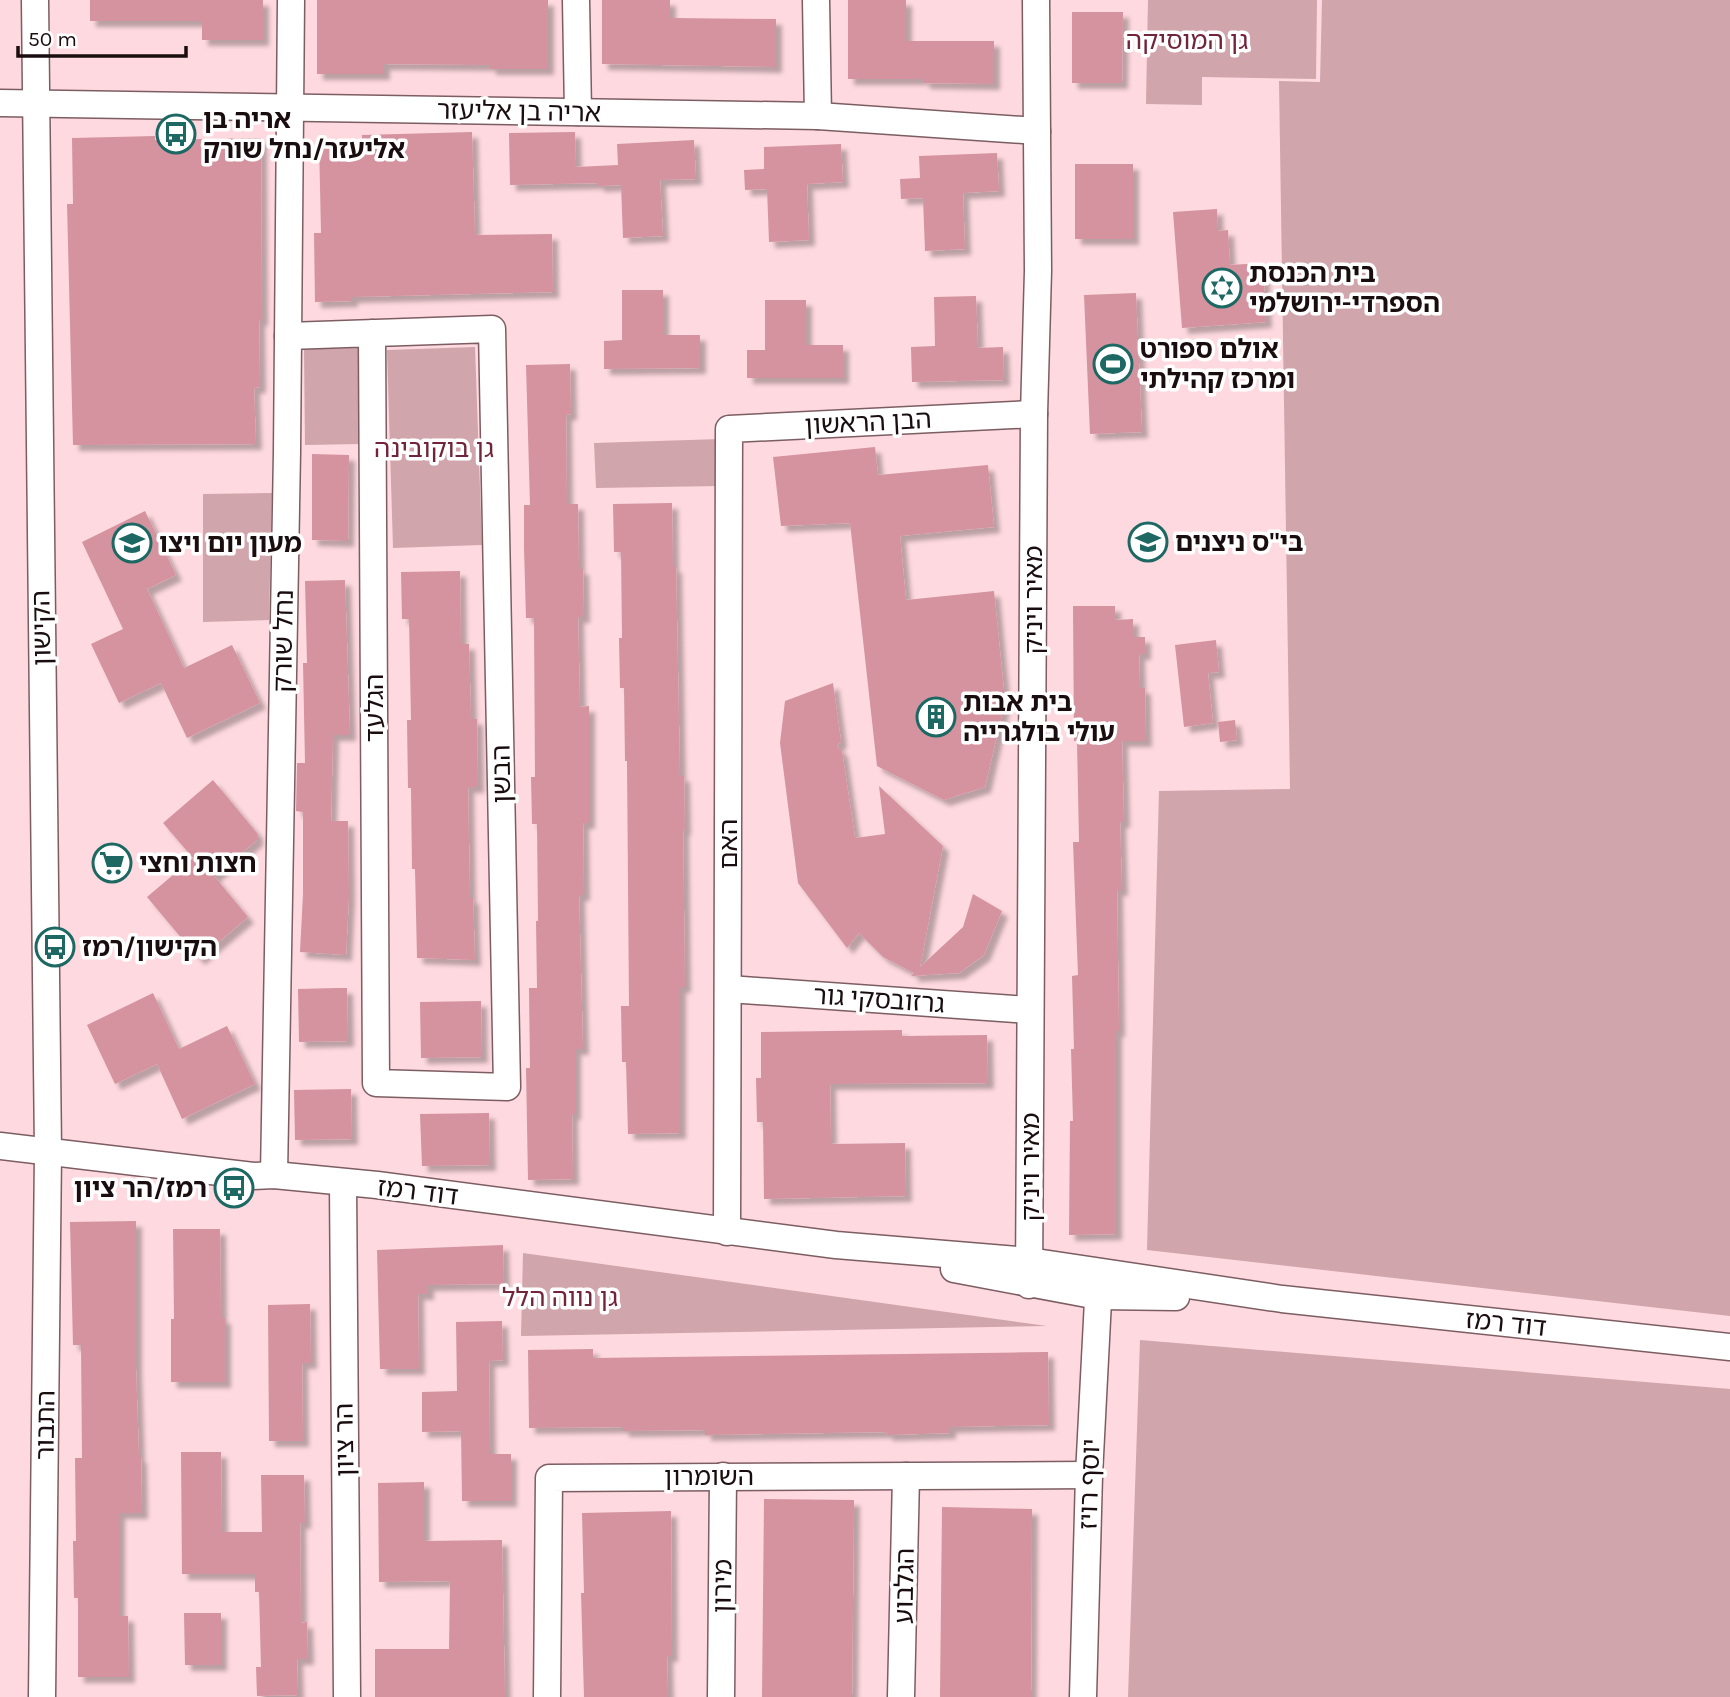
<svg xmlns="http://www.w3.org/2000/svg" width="1730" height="1697" font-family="Karla,'Noto Sans Hebrew',sans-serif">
  <defs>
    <filter id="shadow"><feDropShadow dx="6" dy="6" stdDeviation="2" flood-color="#0004"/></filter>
  </defs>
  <rect width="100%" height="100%" fill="#fed9df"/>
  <g fill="#d0a5ac">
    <path d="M1148,0h169l-1,79 -114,-2v28l-56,-1z"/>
    <path d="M1322,0h408v1316l-583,-66 12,-459 131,-2 -11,-708 41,1z"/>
    <path d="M475,347l7,198 -89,3 -6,-198z"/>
    <path d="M359,348l1,96 -55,1 -1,-96z"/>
    <path d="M721,439l-2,47 -123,2 -2,-45z"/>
    <path d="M272,493l-3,127 -66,2v-128z"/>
    <path d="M523,1253l524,73 -526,10z"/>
    <path d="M1140,1340l590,49v308h-602z"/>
  </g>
  <g fill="#d4939f" filter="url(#shadow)">
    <path d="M90,0h173v40h-61v-19h-112z"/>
    <path d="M317,0h231v69h-58v-4l-106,-1v10h-67z"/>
    <path d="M602,0h68v18l106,1v48l-174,-3z"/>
    <path d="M848,0h58v41h88v43l-70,-1v-4h-76z"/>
    <path d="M1072,12h51l-1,71h-50z"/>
    <path d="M472,132l3,103 77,-1 1,58 -201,5v4l-37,1 -1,-69h7l-2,-92 43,-1v-5z"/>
    <path d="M575,132l1,35 42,-2 -1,-21 77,-4 2,39 -36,1 3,56 -40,2 -2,-53 -23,1v-3l-88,2 -1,-52z"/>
    <path d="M155,136v4l106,-2 1,182h-3l1,67 -6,1 2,56 -183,1 -6,-241h6l-1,-66z"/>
    <path d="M841,144l2,38 -36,2 2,56 -40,2 -2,-53 -22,1 -1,-20 20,-1v-22z"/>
    <path d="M997,153l2,38 -36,2 2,56 -40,2 -2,-53 -22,1 -1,-20 20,-1 -1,-22z"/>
    <rect x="1075" y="164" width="58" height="75"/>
    <path d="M1217,209l1,22 10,-1 2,35 33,-2 3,59 -84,6 -9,-116z"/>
    <path d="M622,290h41v45h37v33l-96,1v-28l18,-1z"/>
    <path d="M1136,293l6,139 -52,2 -6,-139z"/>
    <path d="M976,296l2,52 25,-1 1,33 -92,2 -1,-35 24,-1 -1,-49z"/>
    <path d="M765,300h41v45h37v33h-96v-28h18z"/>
    <path d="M570,364l1,50 -5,1 1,89h11l1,65h4l1,48h-6l2,90 9,-1v117h-6l1,72h-5l4,154h-8v65h-3l1,65 -45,1 -2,-112h4l-1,-80h8l-1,-67h2l-1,-97h-5l-1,-47h4l-1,-159h-8l-2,-70v-43h6l-4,-140z"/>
    <path d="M875,447l3,28 110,-10 6,62 -94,9 6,64 88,-9 11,110 -20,86 -41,13 -67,-34 -27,-243 -69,3 -8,-69z"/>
    <path d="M312,454l37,1 -1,86 -36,-1z"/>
    <path d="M672,503l1,64h3l4,209h4l1,53 -2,1 2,157h-5v146l-52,1 -2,-72h-4l-1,-56h8l-2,-245h-2l-1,-73h-4l-1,-50h3l-1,-86h-7l-1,-48z"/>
    <path d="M145,511l31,64 -29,14 37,79 48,-23 28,58 -73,35 -26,-55 -42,20 -28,-59 32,-15 -41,-87z"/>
    <path d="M460,571l1,73h8l2,75h6l1,68h-10l2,111h3l2,62 -58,-2 -2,-89h-3l-1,-81h-3l-1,-68h4l-2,-101h-7l-1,-47z"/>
    <path d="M345,580l5,155h-17l-2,86h17l1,75 -3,59 -46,-3 3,-58v-82l-7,-1 1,-48h8l-2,-100h4l-2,-82z"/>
    <path d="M1073,606h42v14l18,-1v18h12v17h-6l1,34h5l1,53h-24l2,81h-4l2,68h-5l2,141h-3v203l-47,1 1,-114h3l-2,-72h3l-2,-73 6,-1 -5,-133h6l-2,-101h-3z"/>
    <path d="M1216,640l3,32 -11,1 5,50 -29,4 -9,-82z"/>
    <path d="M833,683l8,58 -4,5 5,5 13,87 30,-4 -6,-48 64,60 -23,121 43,-40 10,-33 29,17 -18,44 -25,18 -48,3 3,-3 -31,-16 -24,-24 -12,15 -49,-65 -18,-140 5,-42z"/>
    <path d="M1235,720l2,20 -17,2 -2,-20z"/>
    <path d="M213,780l44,53v7l-43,36 34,41 -49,42 -52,-62 46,-39 -30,-35z"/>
    <path d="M336,988h11l1,53 -49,1 -1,-53z"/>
    <path d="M153,993l26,56 48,-23 28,58 -73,35 -25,-55 -42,20 -28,-59z"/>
    <path d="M481,1001l1,56 -61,1 -1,-56z"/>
    <path d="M902,1030v6l85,-1 1,48 -158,1 1,60 74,-1 1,53 -142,3 -1,-77h-6l-1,-44h5v-46z"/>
    <path d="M351,1089l1,50 -57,1 -1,-50z"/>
    <path d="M489,1113l1,52 -68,1 -2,-52z"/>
    <path d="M136,1221v148l3,88h2l1,56h-23v103h9l1,61h-51v-79h-4l-1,-57h3l-1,-83h7l-1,-113h-8l-3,-123z"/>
    <path d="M173,1229h47l1,89h4v64h-54v-63h3z"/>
    <path d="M503,1245l1,39 -76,1v9h-10l1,75h-39l-3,-119z"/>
    <path d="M310,1304l1,59h-9l1,78h-34l-1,-136z"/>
    <path d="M502,1321l1,39 -14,1 1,93h21v47h-49l-1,-70 -39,1v-40l35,-1 -1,-69z"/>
    <path d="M593,1349v9l455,-6 1,73 -99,2v6l-63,2 -1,-3 -181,3v-5l-82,1v-4l-94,1 -1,-78z"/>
    <path d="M181,1452h40l1,80h40l-1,-57h43l1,48h-5l1,100 6,-1 1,37h-11l1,36 -41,1 -1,-29h5l-2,-75h-4v-18h-73z"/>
    <path d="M424,1482v59l78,-1 3,157h-130v-48h74l1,-68 -71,1 -1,-99z"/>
    <path d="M764,1499l90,1 -2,197h-90z"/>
    <path d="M942,1507l90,2 -1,188h-91z"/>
    <path d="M671,1511l1,145h-5l1,41h-84l-3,-104h3l-2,-80z"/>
    <path d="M184,1613h37v52h-36z"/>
  </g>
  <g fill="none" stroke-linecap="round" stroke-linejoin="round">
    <defs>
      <g id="minor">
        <path d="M35,0l13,1152 -6,545"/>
        <path d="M576,0l2,112"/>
        <path d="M816,0l2,116"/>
        <path d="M0,103l818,13 219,15"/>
        <path d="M288,336l204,-7 15,758 -131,-4 -4,-750"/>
        <path d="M729,989l301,21"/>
        <path d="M0,1146l253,30 21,-1 103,10 459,60 193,16 253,38 448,48"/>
        <path d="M274,1175l13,-723 4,-452"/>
        <path d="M343,1184l4,513"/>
        <path d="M727,1232l2,-803 305,-15"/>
        <path d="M954,1269l144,27 78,1"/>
        <path d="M1029,1285l5,-871 4,-143 -2,-271"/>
        <path d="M547,1697l2,-219 540,-3"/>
        <path d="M721,1697l2,-221"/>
        <path d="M901,1697l5,-221"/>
        <path d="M1083,1697l6,-222 10,-194"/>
      </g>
    </defs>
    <use href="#minor" stroke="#7c5d62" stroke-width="29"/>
    <use href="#minor" stroke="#fff" stroke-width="26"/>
  </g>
  <defs>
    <symbol id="bus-ring" viewBox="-11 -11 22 22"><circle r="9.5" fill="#fff" stroke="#1d6862" stroke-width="1.5"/><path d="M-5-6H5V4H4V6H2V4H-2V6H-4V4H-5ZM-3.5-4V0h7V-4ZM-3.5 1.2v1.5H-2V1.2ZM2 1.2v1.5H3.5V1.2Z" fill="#1d6862"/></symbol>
    <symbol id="synagogue-ring" viewBox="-11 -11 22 22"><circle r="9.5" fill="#fff" stroke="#1d6862" stroke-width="1.5"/><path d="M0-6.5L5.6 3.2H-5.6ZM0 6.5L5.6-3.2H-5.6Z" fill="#1d6862"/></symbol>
    <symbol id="stadium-ring" viewBox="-11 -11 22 22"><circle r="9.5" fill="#fff" stroke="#1d6862" stroke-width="1.5"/><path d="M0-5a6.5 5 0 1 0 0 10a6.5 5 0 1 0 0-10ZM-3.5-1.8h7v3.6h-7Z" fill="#1d6862"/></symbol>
    <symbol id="school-ring" viewBox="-11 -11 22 22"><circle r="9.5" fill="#fff" stroke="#1d6862" stroke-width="1.5"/><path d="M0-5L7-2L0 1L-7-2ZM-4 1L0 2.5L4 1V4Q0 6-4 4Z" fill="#1d6862"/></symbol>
    <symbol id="building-ring" viewBox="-11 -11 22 22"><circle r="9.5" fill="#fff" stroke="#1d6862" stroke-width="1.5"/><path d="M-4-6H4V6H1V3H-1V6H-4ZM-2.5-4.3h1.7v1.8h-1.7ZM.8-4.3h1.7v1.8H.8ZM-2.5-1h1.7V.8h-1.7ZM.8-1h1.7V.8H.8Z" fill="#1d6862"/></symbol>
    <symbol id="supermarket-ring" viewBox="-11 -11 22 22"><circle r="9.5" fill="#fff" stroke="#1d6862" stroke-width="1.5"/><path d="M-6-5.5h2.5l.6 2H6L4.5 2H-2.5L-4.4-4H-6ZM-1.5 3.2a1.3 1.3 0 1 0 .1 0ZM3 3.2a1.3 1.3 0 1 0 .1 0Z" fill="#1d6862"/></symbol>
  </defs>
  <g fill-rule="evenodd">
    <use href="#bus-ring" x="154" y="112" width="44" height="44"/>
    <use href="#synagogue-ring" x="1200" y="266" width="44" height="44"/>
    <use href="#stadium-ring" x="1091" y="342" width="44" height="44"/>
    <use href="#school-ring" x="1126" y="520" width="44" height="44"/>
    <use href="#school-ring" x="110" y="521" width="44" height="44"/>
    <use href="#building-ring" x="914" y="695" width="44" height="44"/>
    <use href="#supermarket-ring" x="90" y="841" width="44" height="44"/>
    <use href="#bus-ring" x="33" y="925" width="44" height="44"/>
    <use href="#bus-ring" x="212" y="1166" width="44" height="44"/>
  </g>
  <g text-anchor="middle" stroke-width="7" stroke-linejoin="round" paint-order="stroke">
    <g font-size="26" fill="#72253a" stroke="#fff">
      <text x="1187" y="49">גן המוסיקה</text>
      <text x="434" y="457">גן בוקובינה</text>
      <text x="560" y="1306">גן נווה הלל</text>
    </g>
    <g font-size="26" fill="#190d0f" stroke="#fff">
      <text transform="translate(519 111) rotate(1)" y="9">אריה בן אליעזר</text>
      <text transform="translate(868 422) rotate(-3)" y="9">הבן הראשון</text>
      <text transform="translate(1033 600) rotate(-90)" y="9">מאיר ויניק</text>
      <text transform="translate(41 628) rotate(-91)" y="9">הקישון</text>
      <text transform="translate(283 641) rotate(-89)" y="9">נחל שורק</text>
      <text transform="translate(374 708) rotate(-90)" y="9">הגלעד</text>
      <text transform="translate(501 774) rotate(-91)" y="9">הבשן</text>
      <text transform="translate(728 844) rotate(-90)" y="9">האם</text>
      <text transform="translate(879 999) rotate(4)" y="9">גרזובסקי גור</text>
      <text transform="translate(1030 1167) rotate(-90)" y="9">מאיר ויניק</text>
      <text transform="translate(418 1191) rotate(7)" y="9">דוד רמז</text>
      <text transform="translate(1506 1323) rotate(6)" y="9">דוד רמז</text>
      <text transform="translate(45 1425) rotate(-89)" y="9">התבור</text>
      <text transform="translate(344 1440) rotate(-91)" y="9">הר ציון</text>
      <text x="709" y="1485">השומרון</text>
      <text transform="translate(1089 1484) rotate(-88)" y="9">יוסף רויז</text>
      <text transform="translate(722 1586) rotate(-89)" y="9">מירון</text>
      <text transform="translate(904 1586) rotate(-89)" y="9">הגלבוע</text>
    </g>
    <g font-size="26" font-weight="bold" fill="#190d0f" stroke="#fff" text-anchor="start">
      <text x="203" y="128">אריה בן<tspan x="203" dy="30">אליעזר/נחל שורק</tspan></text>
      <text x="1249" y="282">בית הכנסת<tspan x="1249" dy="30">הספרדי-ירושלמי</tspan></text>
      <text x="1140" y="358">אולם ספורט<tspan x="1140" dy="30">ומרכז קהילתי</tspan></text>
      <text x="1175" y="551">בי"ס ניצנים</text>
      <text x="159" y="552">מעון יום ויצו</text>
      <text x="963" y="711">בית אבות<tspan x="963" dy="30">עולי בולגרייה</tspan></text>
      <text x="139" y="872">חצות וחצי</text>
      <text x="82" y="956">הקישון/רמז</text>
      <text x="207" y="1197" text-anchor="end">רמז/הר ציון</text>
    </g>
  </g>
  <path d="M18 46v10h168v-10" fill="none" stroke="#190d0f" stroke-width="3.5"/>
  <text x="28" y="46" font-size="21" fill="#190d0f" stroke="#ffffff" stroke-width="5" paint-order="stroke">50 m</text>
</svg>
